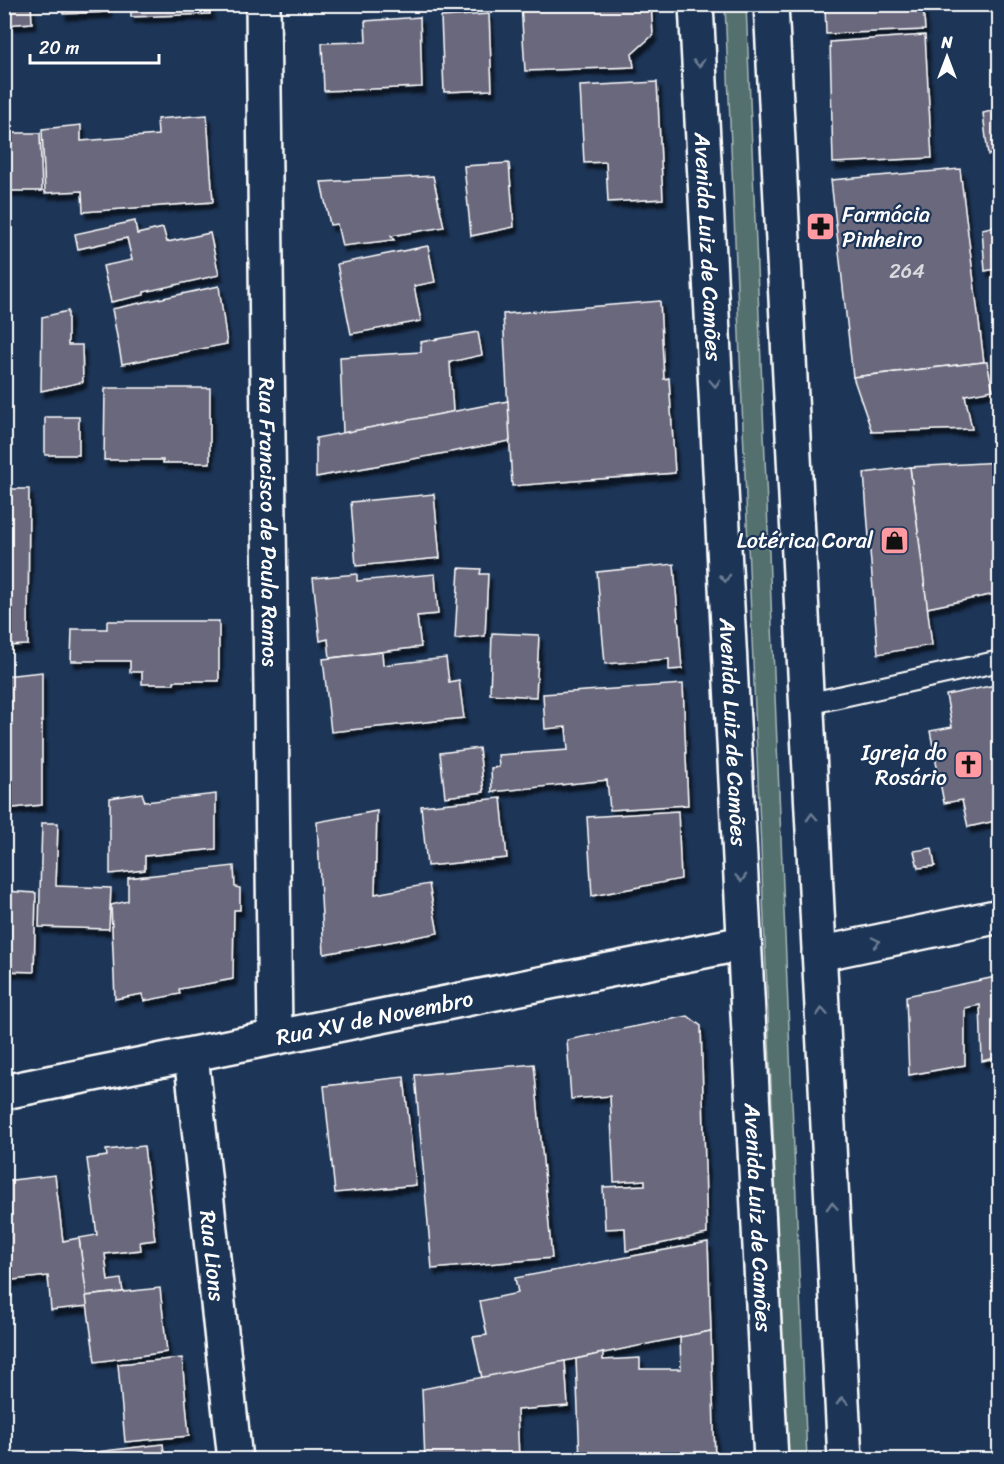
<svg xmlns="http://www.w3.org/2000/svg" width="1004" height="1464" font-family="Sriracha,sans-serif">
  <defs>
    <filter id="shadow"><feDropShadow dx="3.5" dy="6" stdDeviation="1.5" flood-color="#0009"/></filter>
  </defs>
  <rect width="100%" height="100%" fill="#1d3557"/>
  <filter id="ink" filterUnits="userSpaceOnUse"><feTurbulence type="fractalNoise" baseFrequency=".0167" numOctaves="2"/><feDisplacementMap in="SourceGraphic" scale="12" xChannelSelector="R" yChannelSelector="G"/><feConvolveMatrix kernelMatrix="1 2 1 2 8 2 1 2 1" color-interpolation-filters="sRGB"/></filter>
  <g filter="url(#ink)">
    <path fill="#52706e" stroke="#a8b8b6" stroke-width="1.5" d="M725,5h21l61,1454h-20z"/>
    <g fill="#6a687d" stroke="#fff" stroke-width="1.5" filter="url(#shadow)">
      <path d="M4,4h27l1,19 -28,2z"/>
      <path d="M63,4h45v8l-45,2z"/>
      <path d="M131,4h79v10l-79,3z"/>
      <path d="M521,4h130l2,31 -21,19 2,13 -109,4z"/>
      <path d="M825,4h98l2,26 -99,4z"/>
      <path d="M489,14l3,76 -48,2 -3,-75z"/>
      <path d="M420,17l2,70 -98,4 -2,-48 44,-1 -1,-21z"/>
      <path d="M925,35l7,123 -99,5 -3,-121z"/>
      <path d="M657,82l6,117 -55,3 -2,-40 -22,1 -4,-77z"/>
      <path d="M1000,109v45l-12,1 -5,-42z"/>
      <path d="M207,115l6,87 -130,10 -1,-21 -37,2 -3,-64 39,-4v16l77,-6 -1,-16z"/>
      <path d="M4,133h36l2,58h-38z"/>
      <path d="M509,163l5,64 -43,9 -7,-70z"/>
      <path d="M960,169l24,193 -131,15 -22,-197z"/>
      <path d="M433,176l11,51 -53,9 3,4 -52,6 -5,-22 -7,1 -9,-43z"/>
      <path d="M135,221l2,13 26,-6 4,14 43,-9 9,42 -75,17v3l-33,7 -8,-36 29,-6 -5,-22 -49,11 -3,-15z"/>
      <path d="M1000,225v43l-15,3 -3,-42z"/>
      <path d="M428,246l7,36 -21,4 7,35 -70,13 -14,-70z"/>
      <path d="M219,286l8,58 -105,20 -10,-55z"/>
      <path d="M660,301l4,78 5,-1 6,95 -163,13 -9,-172z"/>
      <path d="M68,311v34h14l1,37 -42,9 1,-74z"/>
      <path d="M478,332l4,23 -32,7 3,50 -110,21 -3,-76 81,-5v-10z"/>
      <path d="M984,362h3l6,28 -28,5 7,34 -100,3 -19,-55z"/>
      <path d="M105,388h105v75h-47v-3h-59z"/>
      <path d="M508,401l2,40 -194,36v-39z"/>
      <rect x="45" y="417" width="34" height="38"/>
      <path d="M1000,462v131l-73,15 -17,-141z"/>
      <path d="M910,467l22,178 -54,9 -14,-181z"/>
      <path d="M4,489h25l-1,156 -24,1z"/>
      <path d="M434,494l6,64 -84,8 -5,-64z"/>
      <path d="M674,564l8,105 -13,1v-11l-64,5 -8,-92z"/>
      <path d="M459,568l22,1 -1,5h8l-3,62 -30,3z"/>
      <path d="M357,574v7l78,-7 3,40 -21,2 4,31 -91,11 -2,-19 -8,2 -7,-63z"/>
      <path d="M107,621h112v60h-45v3h-32v-12h-12v-11h-59l1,-32h35z"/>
      <path d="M492,633l47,2 -3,62 -46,-3z"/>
      <path d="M382,652l1,13 63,-7 3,24 10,-2 5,38 -133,14 -8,-73z"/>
      <path d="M42,672v133l-38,4v-133z"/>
      <path d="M683,684l5,121 -78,5 -3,-30 -115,12 -1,-24 8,-1 -1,-12 70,-5 -2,-23 -21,2 -2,-35z"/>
      <path d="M1000,684v136l-32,7 -6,-27 -18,3 -14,-72 22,-4 -6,-32z"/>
      <path d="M479,748l5,44 -39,5 -5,-44z"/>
      <path d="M142,793l3,9 71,-8v55l-71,7v14l-35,4v-76z"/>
      <path d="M501,798l6,60 -80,8 -6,-60z"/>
      <path d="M377,811l-2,83 54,-10 9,49 -114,21 -7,-132z"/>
      <path d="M678,811l3,68 -89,17 -5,-79z"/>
      <path d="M42,823h16l-2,63 55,2 -2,41 -70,-2z"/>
      <path d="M932,848l3,18 -17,2 -4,-17z"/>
      <path d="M234,866l1,21 5,1v22h-6l-1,69 -54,10 1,5 -36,7 -2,-7 -27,5 -4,-94 17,-4v-23z"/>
      <path d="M4,891l32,2 -2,79 -30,-1z"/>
      <path d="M1000,976v81l-18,4 -2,-56 -15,3v57l-56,10 -3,-79z"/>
      <path d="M688,1016l13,10 6,208 -81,17 -1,-23 -20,1 -2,-42 42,-2v-5l-31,2 -4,-86 -39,3 -4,-59z"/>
      <path d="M998,1057h2v87l-3,-4 -6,-51z"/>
      <path d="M534,1064l18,194 -120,11 -17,-194z"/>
      <path d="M404,1077l12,108 -81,8 -11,-107z"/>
      <path d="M144,1146l11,94 -15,2 1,8 -36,4 3,27 13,-2 2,13 -37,4 -7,-58 18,-3 -10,-76 20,-3 -1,-6z"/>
      <path d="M55,1175l8,66 16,-3 9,68 -37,4 -3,-34 -44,5v-100z"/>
      <path d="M708,1242l3,89 -229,47 -9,-41 14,-2 -7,-34 38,-8 -3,-15z"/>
      <path d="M160,1288l7,64 -72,10 -9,-66z"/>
      <path d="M711,1331l4,129h-135l-4,-101 27,-6v7l37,-2v11h41l-1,-32z"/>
      <path d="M182,1358l7,78 -64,6 -7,-78z"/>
      <path d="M565,1361l3,45 -51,4 2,50h-94l-3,-71z"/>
      <path d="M163,1444l2,16h-119v-2z"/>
    </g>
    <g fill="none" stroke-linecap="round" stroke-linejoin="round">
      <defs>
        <path id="lane" d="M807,704l193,-43"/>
        <g id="street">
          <path id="s1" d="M263,4l12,1033"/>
          <path d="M819,954l181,-38"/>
          <path id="s2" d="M191,1055l44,405"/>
        </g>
        <g id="secondary">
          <path id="s3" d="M4,1092l740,-149"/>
        </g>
        <g id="primary">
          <path id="s4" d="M696,4l75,1456"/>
          <path d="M771,4l74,1456"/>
        </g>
      </defs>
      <use href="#lane" stroke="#fff" stroke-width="24"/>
      <use href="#street" stroke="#fff" stroke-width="38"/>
      <use href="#secondary" stroke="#fff" stroke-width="38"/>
      <use href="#primary" stroke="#fff" stroke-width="38"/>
      <use href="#lane" stroke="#1d3557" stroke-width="20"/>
      <use href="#street" stroke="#1d3557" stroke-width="33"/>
      <use href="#secondary" stroke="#1d3557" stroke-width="33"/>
      <use href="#primary" stroke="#1d3557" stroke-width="33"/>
    </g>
    <defs><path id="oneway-chevron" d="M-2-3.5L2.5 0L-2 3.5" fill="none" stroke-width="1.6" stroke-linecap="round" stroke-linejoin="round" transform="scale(1.5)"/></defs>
    <g stroke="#6c7c92">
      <use href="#oneway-chevron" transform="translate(699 63) rotate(87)"/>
      <use href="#oneway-chevron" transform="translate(715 383) rotate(87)"/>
      <use href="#oneway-chevron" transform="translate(725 578) rotate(87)"/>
      <use href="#oneway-chevron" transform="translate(812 817) rotate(-93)"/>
      <use href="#oneway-chevron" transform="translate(741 878) rotate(87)"/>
      <use href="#oneway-chevron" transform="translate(876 942) rotate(-12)"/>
      <use href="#oneway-chevron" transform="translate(822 1012) rotate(-93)"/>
      <use href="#oneway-chevron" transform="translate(832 1206) rotate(-93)"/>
      <use href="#oneway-chevron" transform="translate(842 1401) rotate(-93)"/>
    </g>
  </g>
  <defs>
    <symbol id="pharmacy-square" viewBox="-11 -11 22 22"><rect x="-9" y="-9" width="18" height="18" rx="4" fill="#ff9aa2" stroke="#1d3557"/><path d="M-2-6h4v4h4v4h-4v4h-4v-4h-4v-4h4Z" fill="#111"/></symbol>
    <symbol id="shop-square" viewBox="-11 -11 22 22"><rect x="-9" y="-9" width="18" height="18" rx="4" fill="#ff9aa2" stroke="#1d3557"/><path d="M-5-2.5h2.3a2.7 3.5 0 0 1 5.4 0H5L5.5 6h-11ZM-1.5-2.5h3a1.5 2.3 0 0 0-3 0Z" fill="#111"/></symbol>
    <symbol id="church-square" viewBox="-11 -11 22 22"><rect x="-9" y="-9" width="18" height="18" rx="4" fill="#ff9aa2" stroke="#1d3557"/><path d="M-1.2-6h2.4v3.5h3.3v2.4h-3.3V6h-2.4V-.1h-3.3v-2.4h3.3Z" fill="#111"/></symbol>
  </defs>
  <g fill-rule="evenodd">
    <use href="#pharmacy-square" x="804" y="210" width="33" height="33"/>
    <use href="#shop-square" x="878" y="524" width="33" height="33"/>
    <use href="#church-square" x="952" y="748" width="33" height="33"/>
  </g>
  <g text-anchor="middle" stroke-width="4.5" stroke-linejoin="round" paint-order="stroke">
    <g font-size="20" fill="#dad9de">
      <text x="907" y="278">264</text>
    </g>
    <g font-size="22" fill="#fff" stroke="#1d3557" text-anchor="end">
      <text x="842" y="222" text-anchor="start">Farmácia<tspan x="842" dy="25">Pinheiro</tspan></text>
      <text x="873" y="548">Lotérica Coral</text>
      <text x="947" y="760">Igreja do<tspan x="947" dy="25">Rosário</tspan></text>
    </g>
    <g font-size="22" fill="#fff" stroke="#1d3557">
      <text dy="8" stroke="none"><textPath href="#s4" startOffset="243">Avenida Luiz de Camões</textPath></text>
      <text dy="8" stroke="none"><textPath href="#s1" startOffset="518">Rua Francisco de Paula Ramos</textPath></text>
      <text dy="8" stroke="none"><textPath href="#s4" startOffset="729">Avenida Luiz de Camões</textPath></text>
      <text dy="8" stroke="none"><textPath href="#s3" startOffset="378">Rua XV de Novembro</textPath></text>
      <text dy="8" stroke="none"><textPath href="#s4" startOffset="1215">Avenida Luiz de Camões</textPath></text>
      <text dy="8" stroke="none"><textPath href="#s2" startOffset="202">Rua Lions</textPath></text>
    </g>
  </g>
  <rect width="1004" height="1464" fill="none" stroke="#1d3557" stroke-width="24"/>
  <rect x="12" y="12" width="980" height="1440" fill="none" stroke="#fff" stroke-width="2" filter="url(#ink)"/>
  <g transform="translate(947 57)" stroke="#1d3557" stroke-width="4.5" paint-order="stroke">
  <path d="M0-4.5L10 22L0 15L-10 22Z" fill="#ffffff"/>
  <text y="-9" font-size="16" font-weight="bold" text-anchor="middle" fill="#ffffff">N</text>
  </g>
  <path d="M30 54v9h129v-9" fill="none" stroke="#ffffff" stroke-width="3"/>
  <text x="39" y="54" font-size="18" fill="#ffffff" stroke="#1d3557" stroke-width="4.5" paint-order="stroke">20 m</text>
</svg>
